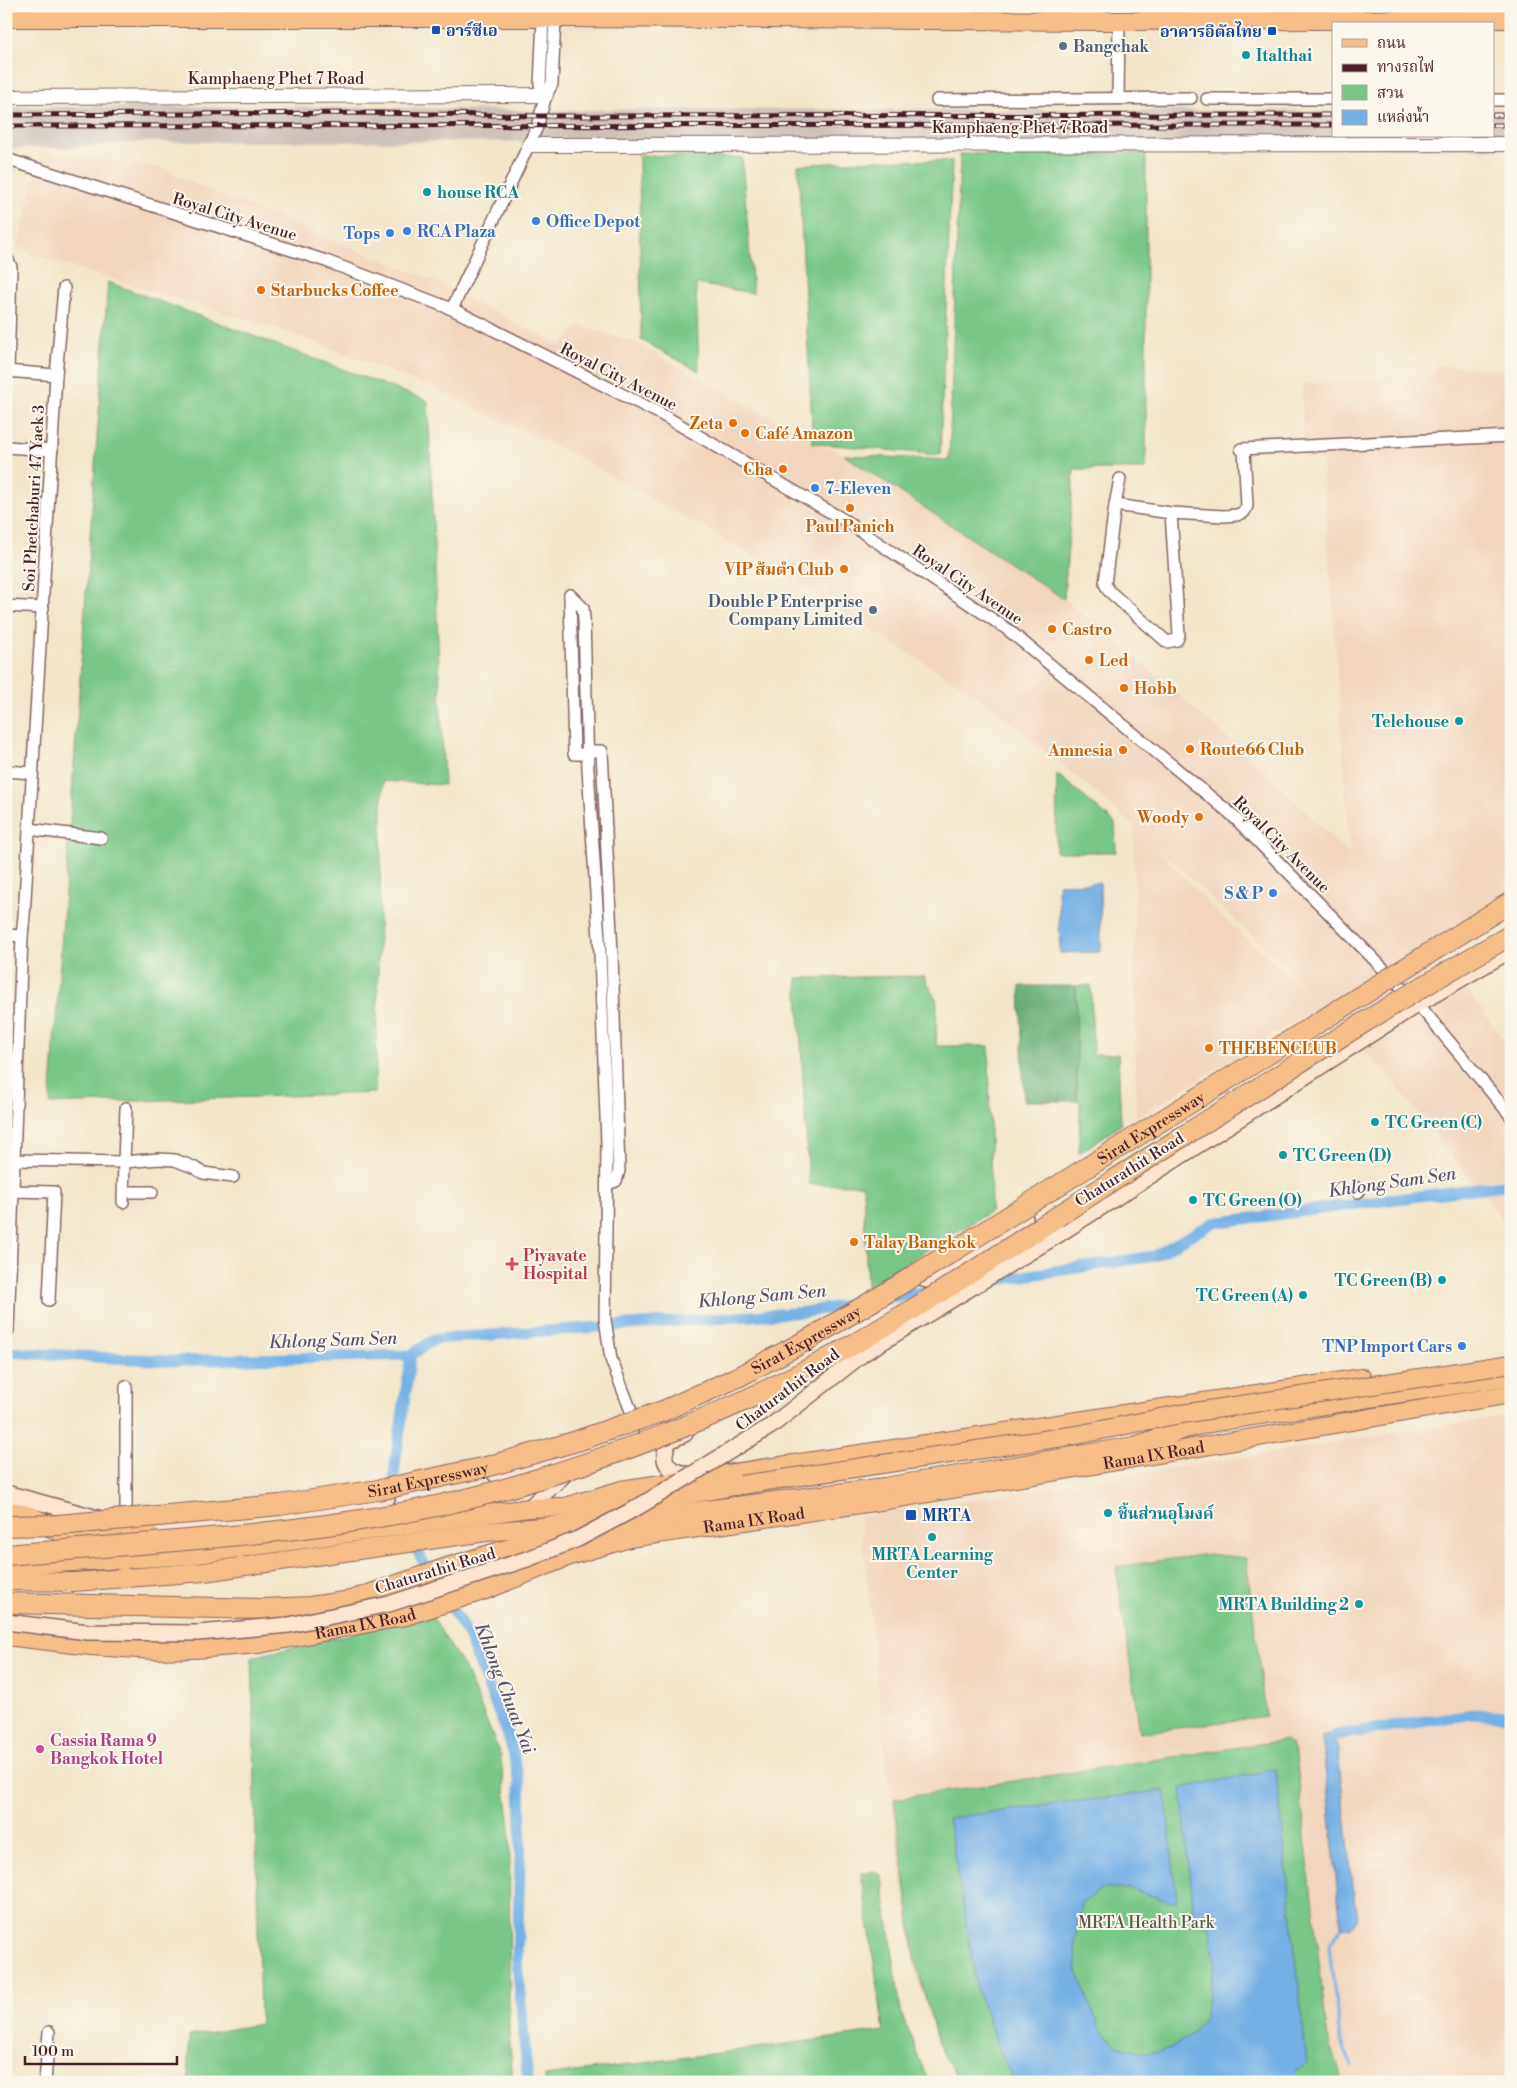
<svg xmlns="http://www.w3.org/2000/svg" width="1517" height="2088" font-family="'Libre Bodoni','Noto Serif Thai',serif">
  <rect width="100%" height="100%" fill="#fbf7ec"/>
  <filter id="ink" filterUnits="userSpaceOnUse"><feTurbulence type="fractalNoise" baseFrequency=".02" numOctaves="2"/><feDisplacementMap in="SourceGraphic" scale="10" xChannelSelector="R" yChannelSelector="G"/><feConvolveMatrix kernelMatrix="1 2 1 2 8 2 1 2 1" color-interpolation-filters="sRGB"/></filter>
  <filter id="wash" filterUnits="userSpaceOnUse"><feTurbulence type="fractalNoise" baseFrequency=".0096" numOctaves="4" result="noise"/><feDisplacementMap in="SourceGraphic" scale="20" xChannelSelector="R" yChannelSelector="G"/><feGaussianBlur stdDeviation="1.12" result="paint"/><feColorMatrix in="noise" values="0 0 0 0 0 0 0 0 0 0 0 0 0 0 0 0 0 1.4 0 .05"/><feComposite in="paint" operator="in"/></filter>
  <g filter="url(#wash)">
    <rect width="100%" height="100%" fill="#f2e5c9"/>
    <g fill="#f1d5bd" fill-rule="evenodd">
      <path d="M40,152l122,16 27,14 250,101 121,63 19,-21 53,16 179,98 33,16 220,144 71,58 129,113 86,85 -28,-395 -19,-2 -1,-74 130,-9 6,-10 73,6v528l-85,45 43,49 42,57v180l-127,-159 -62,-66 -186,113 -2,-292 -36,-32 -117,-96 -226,-141 -173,-98 -144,-69 -144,-56 -277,-84zM1143,834l149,139 24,26 -97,-85z"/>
      <path d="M1511,1415v667h-554l-41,-104 -26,-181 -30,-280z"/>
    </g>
    <path fill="#cec1ba" d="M6,107h365l173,4 99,-2 690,2v25h160v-25h18v38l-721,-8 -648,1 -83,6h-53z"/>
    <g fill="#78c788" stroke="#61735a">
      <path d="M1146,153v316h-72l-10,130 -220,-144 105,5 11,-306z"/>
      <path d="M639,155l103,3 11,135 -57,-9 3,87 -58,-31z"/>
      <path d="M877,160l75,1 -12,294 -127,-12 -15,-278z"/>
      <path d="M108,282l320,119 16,384 -61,-4 -8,312 -325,11z"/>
      <path d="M1057,774l58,49 1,29h-60z"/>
      <path d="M924,976l13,25 -1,45h53l2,165 -124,76 -4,-102 -54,-1 -12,-206z"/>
      <path d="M1091,985l2,69h25l3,71 -42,28 1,-52h-3l-1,-115z"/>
      <path d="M1208,1554l38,4 20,158 -126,17 -24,-166z"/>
      <path d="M431,1615l35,56 34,83 10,72 -1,204 4,52h-325l1,-46 71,-12 -8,-367z"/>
      <path d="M1286,1740l7,6 3,9 31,278 16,49h-384l-21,-38 -23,-85 -21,-160z"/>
      <path d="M874,1871l8,5 19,136 23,59 7,11h-386v-6l339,-45 -23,-158z"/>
    </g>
    <path fill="#62ac74" stroke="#566650" d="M1020,986h56l1,115h-53z"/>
    <g fill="#73b0e5" stroke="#5e6888">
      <path d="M1100,883l1,69 -41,1 -2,-69z"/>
      <path d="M1330,1734l6,1 21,186 -7,6 -9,1 -19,-192z"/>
      <path d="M1276,1769l31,295 -28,18h-263l-10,-16 -29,-77 -29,-171 217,-28 12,111 -7,1 -39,-13h-29l-21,14 -6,37 1,29 23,59 19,18 29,7 24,-5 22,-15 11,-15 11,-55 -5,-35 -16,-15 -13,-125z"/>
    </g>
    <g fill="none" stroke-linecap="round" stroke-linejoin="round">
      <path stroke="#73b0e5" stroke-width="3" d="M1341,1928l-12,18 11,92 12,28"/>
      <g stroke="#73b0e5" stroke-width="11">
        <path d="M985,1282l169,-26 59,-33 298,-39"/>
        <path d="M886,1298l48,-8"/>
        <path d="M6,1352l165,9 240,-6 24,-16 370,-27 55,-9"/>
        <path d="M401,1518c-13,-28 -5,-57 -1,-87 4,-25 7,-51 11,-76"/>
        <path d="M410,1537l22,41"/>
        <path d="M445,1598l22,35 43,108 10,41 1,50 -4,128 11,122"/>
        <path d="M1336,1735l136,-21 39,2"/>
        <path d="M1291,2074l3,8"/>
      </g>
    </g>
  </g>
  <g filter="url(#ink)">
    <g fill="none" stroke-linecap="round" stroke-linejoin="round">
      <defs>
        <g id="minor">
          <path d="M543,18l-3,67 6,10"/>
          <path d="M1118,98l1,-77"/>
          <path d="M1207,99h126"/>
          <path d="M937,100l254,-2"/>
          <path d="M1493,100h18"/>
          <path d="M6,159l320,102 126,48 207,104 185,107 163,109 224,185 187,190 93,112"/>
          <path d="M6,256l5,11 -3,104"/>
          <path d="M452,309l85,-182 9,-32 6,-11 3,-66"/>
          <path d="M6,371l50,4c-9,181 -22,361 -32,541l-2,20 -14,394 -2,3"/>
          <path d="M56,375l8,-87"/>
          <path d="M6,447l46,3"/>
          <path d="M1241,449l270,-13"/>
          <path d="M1120,479l-5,26 56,8 53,3 13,-1 7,-3 3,-6 -3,-57"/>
          <path d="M1115,505l-10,79 4,7 58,51 10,-2 2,-5 -8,-122"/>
          <path d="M570,595l13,13 1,11 4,150 12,185 7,190 -2,175 6,40 25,65"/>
          <path d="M570,595l4,159h14"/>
          <path d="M6,606l37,2"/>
          <path d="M588,751h14l10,203 7,217 -3,10 -9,3"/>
          <path d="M6,771l26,2"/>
          <path d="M29,829l72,9"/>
          <path d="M6,935l16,1"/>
          <path d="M14,1160l110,2 2,-54"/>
          <path d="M1357,1188l1,4"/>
          <path d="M12,1191l42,1 -5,108"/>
          <path d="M124,1192h28"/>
          <path d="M123,1202l1,-40 35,-3 16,1 18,7 10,6 30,4"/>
          <path d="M126,1386v138"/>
          <path d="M45,2082l4,-50"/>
        </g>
        <g id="tertiary">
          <path d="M6,97l540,-2"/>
          <path d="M529,145l982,-1"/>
        </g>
        <g id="secondary">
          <path d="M1061,1233l357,-229 93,-54"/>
          <path d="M926,1280l99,-62"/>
          <path d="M809,1379l42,-20"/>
          <path d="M685,1434l-16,7c-13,28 6,31 29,36"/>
          <path d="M495,1474l37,-9 98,-32"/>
          <path d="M6,1493l95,26"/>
          <path d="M529,1508l39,-37"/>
          <path d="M138,1529l9,3 160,-18 80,-16"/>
        </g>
        <g id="primary">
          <path d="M6,18h549l552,3 404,-2"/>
          <path d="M568,1506l53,-16 741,-112"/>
          <path d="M650,1517l234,-30 250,-41 51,-17 30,-7 296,-46"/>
          <path d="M6,1566l184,-11 339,-47 97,-3 115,-20"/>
          <path d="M6,1581l68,1 130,-10 282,-40 118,-11"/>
          <path id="s1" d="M6,1636l85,10 64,4 40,-1 64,-5 147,-28 80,-26 84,-34 60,-18 257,-38 624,-106"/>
        </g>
        <g id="motorway">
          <path d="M6,1511l24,6 92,43"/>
          <path d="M74,1535l73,-3"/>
          <path d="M6,1603l257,6 47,-2 41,-6 99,-34 73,-22 140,-29"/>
        </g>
      </defs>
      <use href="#minor" stroke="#856462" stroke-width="14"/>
      <use href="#tertiary" stroke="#856462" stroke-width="16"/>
      <use href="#secondary" stroke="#856462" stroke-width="18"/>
      <use href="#primary" stroke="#856462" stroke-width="20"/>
      <use href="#motorway" stroke="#856462" stroke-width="22"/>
      <use href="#minor" stroke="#fff" stroke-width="11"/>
      <use href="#tertiary" stroke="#fff" stroke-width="14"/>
      <use href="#secondary" stroke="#fce5cf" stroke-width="15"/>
      <use href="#primary" stroke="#f7be87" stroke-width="18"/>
      <use href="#motorway" stroke="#f7be87" stroke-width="20"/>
      <defs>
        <g id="rail">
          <path d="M6,115l370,-2 164,3 793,-1"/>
          <path d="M1493,115h18"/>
          <path d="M1493,125h18"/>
          <path d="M6,126l1327,-1"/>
        </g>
      </defs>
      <use href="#rail" stroke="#4a1f2b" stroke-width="5"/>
      <use href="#rail" stroke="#fbf7ec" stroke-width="3" stroke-dasharray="9" stroke-linecap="butt"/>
      <defs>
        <path id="secondary-bridge" d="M6,1622l82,10 110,1 91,-8 100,-21 141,-46 48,-19 60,-32 66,-40 67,-41 93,-73 197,-120"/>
        <path id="primary-bridge" d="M741,1485l336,-50 98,-20 336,-51"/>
        <g id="motorway-bridge">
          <path id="s2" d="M6,1526l52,-1 222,-20 104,-16 102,-22 91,-26 86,-30 75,-34 71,-38 87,-52 615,-385"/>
          <path d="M6,1555c53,-4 105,-9 158,-13 121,-10 244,-23 361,-59 92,-28 184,-63 270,-107 106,-54 205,-123 305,-187 136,-86 271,-174 411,-254"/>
        </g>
      </defs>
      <use href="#secondary-bridge" stroke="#856462" stroke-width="18" stroke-linecap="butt"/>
      <use href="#primary-bridge" stroke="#856462" stroke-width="20" stroke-linecap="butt"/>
      <use href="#motorway-bridge" stroke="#856462" stroke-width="22" stroke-linecap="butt"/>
      <use href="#secondary-bridge" stroke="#fce5cf" stroke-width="15"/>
      <use href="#primary-bridge" stroke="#f7be87" stroke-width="18"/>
      <use href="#motorway-bridge" stroke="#f7be87" stroke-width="20"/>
    </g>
  </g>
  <g fill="#1a4fb4" stroke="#fbf7ec" stroke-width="2">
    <rect x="431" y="25" width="10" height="10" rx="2.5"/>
    <rect x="1267" y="26" width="10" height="10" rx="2.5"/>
    <rect x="905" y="1509" width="12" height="12" rx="2.5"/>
  </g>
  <g fill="#5c6f8a" stroke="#fbf7ec" stroke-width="2">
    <circle cx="1063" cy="46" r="5"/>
    <circle cx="873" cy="610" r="5"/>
  </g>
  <g fill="#0f9aa8" stroke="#fbf7ec" stroke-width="2">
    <circle cx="1246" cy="55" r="5"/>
    <circle cx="427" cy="192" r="5"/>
    <circle cx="1459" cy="721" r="5"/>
    <circle cx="1375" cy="1122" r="5"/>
    <circle cx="1283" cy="1155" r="5"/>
    <circle cx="1193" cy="1200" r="5"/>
    <circle cx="1442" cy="1280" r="5"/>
    <circle cx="1303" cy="1295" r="5"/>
    <circle cx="1108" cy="1513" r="5"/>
    <circle cx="932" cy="1537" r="5"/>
    <circle cx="1359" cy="1604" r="5"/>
  </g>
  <g fill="#3f7fe0" stroke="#fbf7ec" stroke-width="2">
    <circle cx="536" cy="221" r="5"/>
    <circle cx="407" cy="231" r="5"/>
    <circle cx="390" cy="233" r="5"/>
    <circle cx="815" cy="488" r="5"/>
    <circle cx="1273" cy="893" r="5"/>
    <circle cx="1462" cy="1346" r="5"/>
  </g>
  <g fill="#e8710a" stroke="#fbf7ec" stroke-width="2">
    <circle cx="261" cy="290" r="5"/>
    <circle cx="733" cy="423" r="5"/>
    <circle cx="745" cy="433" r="5"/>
    <circle cx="783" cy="469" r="5"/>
    <circle cx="850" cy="508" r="5"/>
    <circle cx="844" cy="569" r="5"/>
    <circle cx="1052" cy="629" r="5"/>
    <circle cx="1089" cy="660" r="5"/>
    <circle cx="1124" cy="688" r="5"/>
    <circle cx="1190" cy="749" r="5"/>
    <circle cx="1123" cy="750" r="5"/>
    <circle cx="1199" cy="817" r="5"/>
    <circle cx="1209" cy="1048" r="5"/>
    <circle cx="854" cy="1242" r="5"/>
  </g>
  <path fill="#e0444e" stroke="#fbf7ec" stroke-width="2" d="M509.5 1256.5h5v5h5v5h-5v5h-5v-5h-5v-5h5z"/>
  <circle fill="#d1479c" stroke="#fbf7ec" stroke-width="2" cx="40" cy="1749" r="5"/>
  <g text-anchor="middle" stroke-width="4" stroke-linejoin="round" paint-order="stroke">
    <g font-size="16" font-weight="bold" fill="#164399" stroke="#fbf7ec" text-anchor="start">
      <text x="446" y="36">อาร์ซีเอ</text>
      <text x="1262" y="37" text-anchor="end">อาคารอิตัลไทย</text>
      <text x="922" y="1521">MRTA</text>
    </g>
    <g font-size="16" font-weight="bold" fill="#4e5e75" stroke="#fbf7ec" text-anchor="start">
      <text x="1073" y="52">Bangchak</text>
      <text x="863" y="607" text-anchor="end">Double P Enterprise<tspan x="863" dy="18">Company Limited</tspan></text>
    </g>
    <g font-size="16" font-weight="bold" fill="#0d838f" stroke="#fbf7ec" text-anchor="start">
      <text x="1256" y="61">Italthai</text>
      <text x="437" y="198">house RCA</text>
      <text x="1449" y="727" text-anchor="end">Telehouse</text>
      <text x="1385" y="1128">TC Green (C)</text>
      <text x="1293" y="1161">TC Green (D)</text>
      <text x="1203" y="1206">TC Green (O)</text>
      <text x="1432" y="1286" text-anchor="end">TC Green (B)</text>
      <text x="1293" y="1301" text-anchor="end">TC Green (A)</text>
      <text x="1118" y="1519">ชิ้นส่วนอุโมงค์</text>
      <text x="932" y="1560" text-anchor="middle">MRTA Learning<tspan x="932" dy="18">Center</tspan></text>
      <text x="1349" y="1610" text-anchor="end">MRTA Building 2</text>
    </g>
    <g font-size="16" fill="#4a1f2b" stroke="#fbf7ec">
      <text x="276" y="84">Kamphaeng Phet 7 Road</text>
      <text x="1020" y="133">Kamphaeng Phet 7 Road</text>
      <text transform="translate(235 216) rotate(17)" y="6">Royal City Avenue</text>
      <text transform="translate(619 376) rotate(27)" y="6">Royal City Avenue</text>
      <text transform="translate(33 498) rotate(-87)" y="6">Soi Phetchaburi 47 Yaek 3</text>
      <text transform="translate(968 584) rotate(34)" y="6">Royal City Avenue</text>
      <text transform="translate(1282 844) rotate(45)" y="6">Royal City Avenue</text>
      <text dy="6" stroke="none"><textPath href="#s2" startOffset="1235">Sirat Expressway</textPath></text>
      <text transform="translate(1129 1169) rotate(-32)" y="6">Chaturathit Road</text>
      <text dy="6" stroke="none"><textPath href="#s2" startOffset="830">Sirat Expressway</textPath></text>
      <text transform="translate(787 1389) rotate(-37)" y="6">Chaturathit Road</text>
      <text dy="6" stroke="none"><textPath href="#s1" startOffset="1171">Rama IX Road</textPath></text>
      <text dy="6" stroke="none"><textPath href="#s2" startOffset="425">Sirat Expressway</textPath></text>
      <text dy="6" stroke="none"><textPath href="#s1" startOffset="766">Rama IX Road</textPath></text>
      <text transform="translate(435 1570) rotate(-17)" y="6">Chaturathit Road</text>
      <text dy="6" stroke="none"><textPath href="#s1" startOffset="362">Rama IX Road</textPath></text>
    </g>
    <g font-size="16" font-weight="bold" fill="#366cbe" stroke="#fbf7ec" text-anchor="start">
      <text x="546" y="227">Office Depot</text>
      <text x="417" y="237">RCA Plaza</text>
      <text x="380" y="239" text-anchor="end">Tops</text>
      <text x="825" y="494">7-Eleven</text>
      <text x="1263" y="899" text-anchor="end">S &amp; P</text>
      <text x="1452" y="1352" text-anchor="end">TNP Import Cars</text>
    </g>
    <g font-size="16" font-weight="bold" fill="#c56008" stroke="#fbf7ec" text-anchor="start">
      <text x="271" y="296">Starbucks Coffee</text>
      <text x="723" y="429" text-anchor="end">Zeta</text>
      <text x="755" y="439">Café Amazon</text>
      <text x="773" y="475" text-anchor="end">Cha</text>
      <text x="850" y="532" text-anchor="middle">Paul Panich</text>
      <text x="834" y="575" text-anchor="end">VIP ส้มตำ Club</text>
      <text x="1062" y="635">Castro</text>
      <text x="1099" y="666">Led</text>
      <text x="1134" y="694">Hobb</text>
      <text x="1200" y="755">Route66 Club</text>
      <text x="1113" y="756" text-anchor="end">Amnesia</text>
      <text x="1189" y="823" text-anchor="end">Woody</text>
      <text x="1219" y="1054">THEBENCLUB</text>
      <text x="864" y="1248">Talay Bangkok</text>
    </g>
    <g font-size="16" font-weight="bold" fill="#be3a42" stroke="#fbf7ec" text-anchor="start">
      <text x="523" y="1261">Piyavate<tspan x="523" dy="18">Hospital</tspan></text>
    </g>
    <g font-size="16" font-weight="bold" fill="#b23c85" stroke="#fbf7ec" text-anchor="start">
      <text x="50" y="1746">Cassia Rama 9<tspan x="50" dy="18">Bangkok Hotel</tspan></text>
    </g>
    <g font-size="16" fill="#5a5a4c" stroke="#fbf7ec">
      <text x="1146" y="1928">MRTA Health Park</text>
    </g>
    <g font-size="18" font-style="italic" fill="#58526c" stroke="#fbf7ec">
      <text transform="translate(1392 1182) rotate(-8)" y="6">Khlong Sam Sen</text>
      <text transform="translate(762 1296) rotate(-5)" y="6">Khlong Sam Sen</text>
      <text transform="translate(333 1340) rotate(-2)" y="6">Khlong Sam Sen</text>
      <text transform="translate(505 1688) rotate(69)" y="6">Khlong Chuat Yai</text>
    </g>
  </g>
  <rect width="1517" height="2088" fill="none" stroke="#fbf7ec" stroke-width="25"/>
  <rect x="1332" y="22" width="162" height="115" fill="#fbf7ec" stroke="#b4a19f"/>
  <rect x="1342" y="39" width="25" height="8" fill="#f7be87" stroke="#b4a19f"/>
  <text x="1377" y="48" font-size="15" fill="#4a1f2b">ถนน</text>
  <rect x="1342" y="64" width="25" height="8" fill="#4a1f2b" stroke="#b4a19f"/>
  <text x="1377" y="72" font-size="15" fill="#4a1f2b">ทางรถไฟ</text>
  <rect x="1342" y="85" width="25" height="15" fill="#78c788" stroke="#b4a19f"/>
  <text x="1377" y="98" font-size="15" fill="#4a1f2b">สวน</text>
  <rect x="1342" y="110" width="25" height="15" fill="#73b0e5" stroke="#b4a19f"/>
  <text x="1377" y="122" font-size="15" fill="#4a1f2b">แหล่งน้ำ</text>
  <path d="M25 2056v8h152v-8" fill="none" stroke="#4a1f2b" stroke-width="2.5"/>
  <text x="32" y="2056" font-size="15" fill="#4a1f2b" stroke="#fbf7ec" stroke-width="4" paint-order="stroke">100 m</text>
</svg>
